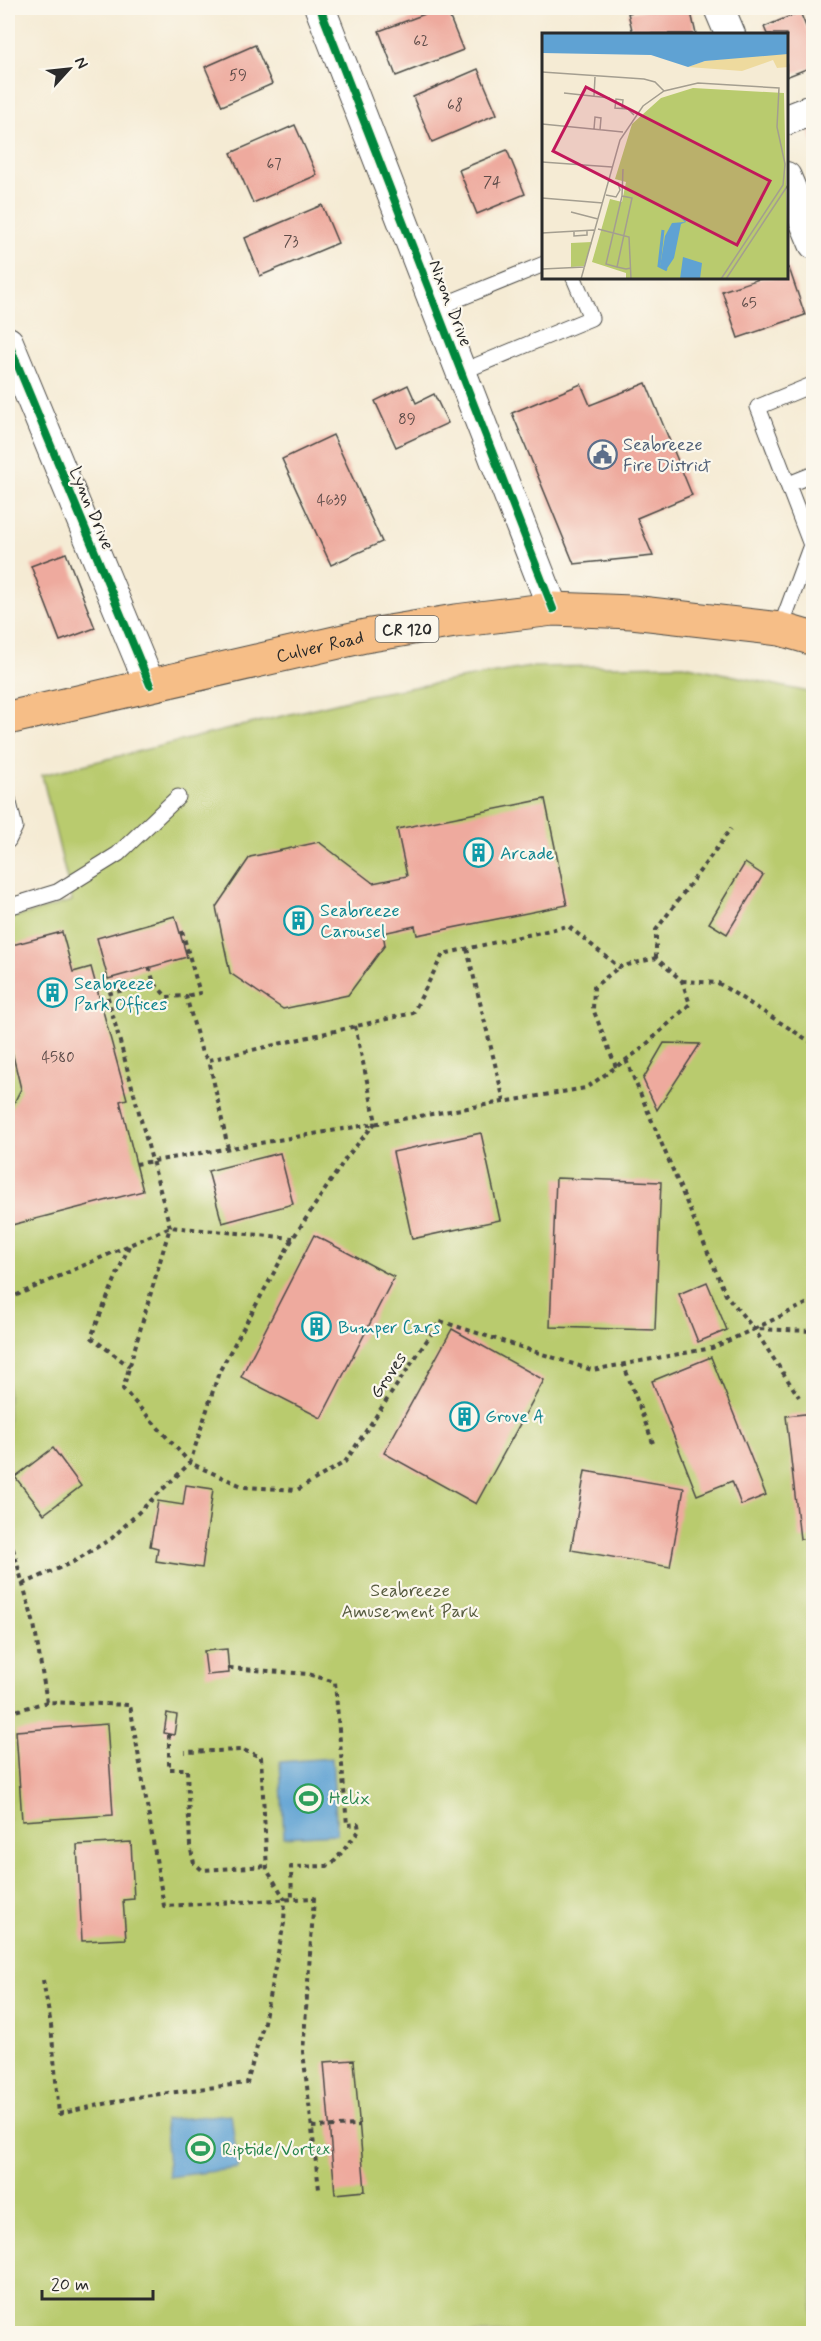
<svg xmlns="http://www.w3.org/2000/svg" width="821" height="2341" font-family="Mynerve,sans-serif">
  <rect width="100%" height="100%" fill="#fbf7ec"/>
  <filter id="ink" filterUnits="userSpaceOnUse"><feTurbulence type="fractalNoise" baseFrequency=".0167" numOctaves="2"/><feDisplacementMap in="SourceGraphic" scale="12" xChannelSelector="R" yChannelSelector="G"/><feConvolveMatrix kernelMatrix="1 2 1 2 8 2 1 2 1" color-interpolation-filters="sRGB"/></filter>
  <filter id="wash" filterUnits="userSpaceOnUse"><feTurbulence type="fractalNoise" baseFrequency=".008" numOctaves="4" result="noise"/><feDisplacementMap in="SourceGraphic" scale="24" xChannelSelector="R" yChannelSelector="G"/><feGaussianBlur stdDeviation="1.35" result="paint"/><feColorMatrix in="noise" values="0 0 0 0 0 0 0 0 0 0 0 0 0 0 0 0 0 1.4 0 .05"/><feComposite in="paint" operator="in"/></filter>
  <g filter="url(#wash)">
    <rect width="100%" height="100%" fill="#f5ebd4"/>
    <path fill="#b9cb6e" stroke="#727b4c" stroke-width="1.5" d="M684,665l129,28v1640l-805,1v-1415l64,-18 -30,-126 326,-80 162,-28z"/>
    <g fill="#5fa2d3" stroke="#45667f" stroke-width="1.5">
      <path d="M332,1758l5,76 -53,3 -4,-75z"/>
      <path d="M231,2114l7,54 -69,9 -5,-57z"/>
    </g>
    <g id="blocks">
      <g fill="#eeaa9e">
        <path d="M441,8h5l17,42 -67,26 -17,-45z"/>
        <path d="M653,8h37l6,26h-63l-5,-21z"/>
        <path d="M800,12l14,34v20l-28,11v-43h-19l-3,-7z"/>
        <path d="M255,45l17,39 -50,22 -17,-39z"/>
        <path d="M478,69l19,45 -65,28 -19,-45z"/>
        <path d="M295,125l22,50 -64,28 -22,-50z"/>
        <path d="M814,125v20h-1l-5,-18z"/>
        <path d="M507,150l18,44 -48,20 -18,-44z"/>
        <path d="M322,205l16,38 -78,33 -15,-38z"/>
        <path d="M789,268l16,47 -67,23 -16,-47 40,-13h24v-9z"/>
        <path d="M646,383l46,112 -55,23 16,38 -79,8 -62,-151 69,-29 9,21z"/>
        <path d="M408,385l8,18 18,-9 14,29 -52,24 -21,-46z"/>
        <path d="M333,435l49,107 -51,23 -49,-106z"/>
        <path d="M66,553l29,75 -35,13 -29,-75z"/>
        <path d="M545,799l22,106 -150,30 -2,-9 -32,7 2,12 -37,50 -65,14 -53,-36 -14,-66 34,-50 69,-15 54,41 34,-7 -10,-47z"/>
        <path d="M745,863l18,12 -36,59 -18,-11z"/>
        <path d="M175,916l12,41 -79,22 -11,-41z"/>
        <path d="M62,932l11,40 18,-5 36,132 -7,2 23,90 -135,35v-111l13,-26 -13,-54 4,-2 -4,-18v-69z"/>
        <path d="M664,1043l36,1 -43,66 -14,-31z"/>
        <path d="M481,1133l19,87 -88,19 -19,-87z"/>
        <path d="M280,1153l13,51 -71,19 -14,-52z"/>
        <path d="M556,1178l105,4 -6,148 -105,-3z"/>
        <path d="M314,1235l80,42 -73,141 -80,-41z"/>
        <path d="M707,1282l20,48 -29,12 -19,-48z"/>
        <path d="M452,1329l92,51 -68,124 -92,-51z"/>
        <path d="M711,1357l55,138 -25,10 -9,-24 -35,14 -45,-114z"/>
        <path d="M814,1413v125l-14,1 -14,-123z"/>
        <path d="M53,1448l28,38 -37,28 -29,-37z"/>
        <path d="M585,1471l99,17 -14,79 -99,-17z"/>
        <path d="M186,1485l27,4 -11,79 -46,-7 2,-13 -8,-2 8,-45 25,4z"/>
        <path d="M227,1649l2,24 -22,2 -3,-24z"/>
        <path d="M167,1713l10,2 -3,20 -10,-2z"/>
        <path d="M107,1724l6,91 -91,6 -6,-90z"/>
        <path d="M131,1842l3,57 -11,1 3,39 -44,2 -5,-96z"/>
        <path d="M354,2060l11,131 -30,3 -11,-132z"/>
      </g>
    </g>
  </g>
  <g filter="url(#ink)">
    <use href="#blocks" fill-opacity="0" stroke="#494844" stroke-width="1.5"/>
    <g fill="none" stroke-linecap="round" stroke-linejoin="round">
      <defs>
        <g id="lane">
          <path d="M436,308l108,-44"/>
          <path d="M461,372l130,-54 -17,-40"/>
          <path d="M789,484l25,-10"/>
          <path d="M780,629l31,-84 -53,-138 56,-23"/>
          <path d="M8,799l7,28 -7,14"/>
          <path d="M8,907l49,-15 61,-38 60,-57"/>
        </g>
        <g id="street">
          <path d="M320,8l233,601"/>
          <path d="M719,8l11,26"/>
          <path d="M786,120l28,-11"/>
          <path d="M786,177l28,67"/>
          <path d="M8,342l142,343"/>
        </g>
        <g id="primary">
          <path id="s1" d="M8,718l357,-82 90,-15 98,-12 79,3 148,17 34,10"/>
        </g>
      </defs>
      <use href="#lane" stroke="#494844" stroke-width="17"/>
      <use href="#street" stroke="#494844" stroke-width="32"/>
      <use href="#primary" stroke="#494844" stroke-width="35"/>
      <g stroke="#494844" stroke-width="4" stroke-dasharray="4.5 4.5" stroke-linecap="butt">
        <path d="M182,931l18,62 -14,3"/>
        <path d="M467,949l37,152"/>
        <path d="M656,958v-28l75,-101"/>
        <path d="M149,967l5,16 13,14 19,-1 16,57 7,7"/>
        <path d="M682,981l36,2 96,61"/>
        <path d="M355,1026l21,96 -30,36 -53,80 -74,134 -29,91 54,24 53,3 48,-28 95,-141 152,49 120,-22 42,-19 60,2"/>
        <path d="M626,1060l100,235 28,34 45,68"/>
        <path d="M616,1067l-23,-58 1,-22 25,-20"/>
        <path d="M136,1164l450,-76 54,-38 50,-46 -8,-23 -26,-23 -37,9 -51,-41 -125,28 -30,59 -204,47 19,88"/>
        <path d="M129,1246l-38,91 39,30"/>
        <path d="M8,1299l162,-72 123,11"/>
        <path d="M754,1329l60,-29"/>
        <path d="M623,1363l30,80"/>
        <path d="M8,1531l26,93 13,78"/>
        <path d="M23,1584l50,-22 39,-24 78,-75 -67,-74 47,-162 -63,-233 47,-11"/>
        <path d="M229,1668l79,6 27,8 12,143 11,-1 1,7 -26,32 -6,3 -36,1 1,32"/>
        <path d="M8,1713l39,-11 83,3 34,201 150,-8 -11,154 16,137"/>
        <path d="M169,1734v35h18l3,77 4,17 8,7 65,-4"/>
        <path d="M43,1980l8,45 8,89 77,-17 111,-14 17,-61 20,-99 1,-24 -18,-29 -6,-113 -18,-7 -58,2"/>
        <path d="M312,2127l48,-2"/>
      </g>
      <use href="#lane" stroke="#fff" stroke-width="15"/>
      <use href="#street" stroke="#fff" stroke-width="30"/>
      <use href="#primary" stroke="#f6be87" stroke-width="33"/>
      <defs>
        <g id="cycleway">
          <path d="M320,8l233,601"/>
          <path d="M8,342l142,343"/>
        </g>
      </defs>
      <use href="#cycleway" stroke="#fbf7ec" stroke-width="11"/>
      <use href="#cycleway" stroke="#00873e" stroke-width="8"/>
    </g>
  </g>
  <defs>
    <symbol id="civic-ring" viewBox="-11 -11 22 22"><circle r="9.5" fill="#fbf7ec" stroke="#5c6f8a" stroke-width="1.5"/><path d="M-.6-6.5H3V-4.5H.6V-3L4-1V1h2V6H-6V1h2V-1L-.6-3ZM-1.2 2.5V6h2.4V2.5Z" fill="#5c6f8a"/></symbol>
    <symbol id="building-ring" viewBox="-11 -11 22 22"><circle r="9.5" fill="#fbf7ec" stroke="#0f9aa8" stroke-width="1.5"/><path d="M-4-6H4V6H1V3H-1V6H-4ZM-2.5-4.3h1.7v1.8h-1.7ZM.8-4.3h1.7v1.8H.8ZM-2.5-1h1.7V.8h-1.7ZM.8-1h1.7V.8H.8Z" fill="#0f9aa8"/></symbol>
    <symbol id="stadium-ring" viewBox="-11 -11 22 22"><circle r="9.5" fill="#fbf7ec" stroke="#2e9e5b" stroke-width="1.5"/><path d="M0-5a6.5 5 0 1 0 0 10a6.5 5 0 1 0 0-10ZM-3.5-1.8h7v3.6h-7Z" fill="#2e9e5b"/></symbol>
  </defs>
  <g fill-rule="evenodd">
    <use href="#civic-ring" x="586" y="438" width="33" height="33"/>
    <use href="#building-ring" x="462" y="836" width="33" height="33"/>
    <use href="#building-ring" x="282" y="904" width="33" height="33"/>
    <use href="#building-ring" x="36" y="976" width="33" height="33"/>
    <use href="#building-ring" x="300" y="1310" width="33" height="33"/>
    <use href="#building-ring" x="448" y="1400" width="33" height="33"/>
    <use href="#stadium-ring" x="292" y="1782" width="33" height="33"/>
    <use href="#stadium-ring" x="184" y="2132" width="33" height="33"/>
  </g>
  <g text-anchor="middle" stroke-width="4.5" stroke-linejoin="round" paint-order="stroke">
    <g font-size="15" fill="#5c4b48">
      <text x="421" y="46">62</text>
      <text x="238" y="80">59</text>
      <text x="455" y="110">68</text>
      <text x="274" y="169">67</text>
      <text x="492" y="187">74</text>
      <text x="291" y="246">73</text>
      <text x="749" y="308">65</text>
      <text x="407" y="424">89</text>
      <text x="332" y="505">4639</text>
      <text x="58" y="1062">4580</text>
    </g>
    <rect fill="#fbf7ec" stroke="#696865" stroke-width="1.5" x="375.5" y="616" width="63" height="26" rx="4.5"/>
    <g font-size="16" font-weight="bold" fill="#2b2b2b">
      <text x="407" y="635">CR 120</text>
    </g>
    <g font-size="18" fill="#2b2b2b" stroke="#fbf7ec">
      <text transform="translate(451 303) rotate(69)" y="6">Nixon Drive</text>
      <text transform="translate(92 508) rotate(67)" y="6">Lynn Drive</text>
      <text dy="6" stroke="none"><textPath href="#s1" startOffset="320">Culver Road</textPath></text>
      <text transform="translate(388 1375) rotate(-56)" y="6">Groves</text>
    </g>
    <g font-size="18" fill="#4e5e75" stroke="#fbf7ec" text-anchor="start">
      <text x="623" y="450">Seabreeze<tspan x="623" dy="21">Fire District</tspan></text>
    </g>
    <g font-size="18" fill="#0d838f" stroke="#fbf7ec" text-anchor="start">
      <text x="500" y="859">Arcade</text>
      <text x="320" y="916">Seabreeze<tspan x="320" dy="21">Carousel</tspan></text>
      <text x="74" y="989">Seabreeze<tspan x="74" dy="21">Park Offices</tspan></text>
      <text x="338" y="1333">Bumper Cars</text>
      <text x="485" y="1422">Grove A</text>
    </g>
    <g font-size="18" fill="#565b3f" stroke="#fbf7ec">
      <text x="410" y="1596">Seabreeze<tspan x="410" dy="21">Amusement Park</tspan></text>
    </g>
    <g font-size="18" fill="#27864d" stroke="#fbf7ec" text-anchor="start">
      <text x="329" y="1804">Helix</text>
      <text x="222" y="2155">Riptide/Vortex</text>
    </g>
  </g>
  <g transform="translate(542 33)">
    <rect width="246" height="246" fill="#f5ebd4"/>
    <path d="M151,55l91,5 4,186h-162v-6l-34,-11 18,-63 12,3 4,-20 -11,-3 17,-55 29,-26zM50,209l-8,24 -13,1v-24z" fill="#b9cb6e"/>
    <path d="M228,21h18v13l-11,1 -4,-8 -31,11 -54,-4 17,-6z" fill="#eeda9e"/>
    <path d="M0,0h246v21l-83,7 -17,6 -37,-12 -109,-2zM138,184l5,3 1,2 -5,2 -7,34 -8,12 -6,-3 5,-31 7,-13 13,-1zM141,224l19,6 -2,16h-20z" fill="#5fa2d3"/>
    <path fill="none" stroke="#5fa2d3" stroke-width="3" d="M121,197l-4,36 8,4"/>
    <path fill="none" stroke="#a49e90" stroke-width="1.5" d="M0,39l102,7 11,3 9,9M22,60l46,5M52,63l1,-19M80,76l1,-9 -7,-1 -1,9 13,1 6,6M0,91l81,8M52,96l1,-12 6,1 -1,12M0,129l70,5M64,162l10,2 4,-7 -2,-7 -9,-2M80,163l1,-27M0,165l61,5M29,179l27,7M56,196l31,8 2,42M32,198v5l13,-1v-4M0,200l52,-3M75,234l15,-69 -10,-2 -16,68 11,3 9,2 5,-1M0,236l43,-2M39,246l39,-139 23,-34 21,-15 34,-8 81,5 -2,39 8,37 -2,21 -62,94M184,246l62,-94"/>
    <path fill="#c2185b" fill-opacity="0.15" stroke="#c2185b" stroke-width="3" d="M44,54l184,94 -33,64 -184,-94z"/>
    <rect width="246" height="246" fill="none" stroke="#2b2b2b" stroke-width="3"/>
  </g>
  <rect width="821" height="2341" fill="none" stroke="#fbf7ec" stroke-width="30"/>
  <g transform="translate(69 69) rotate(63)" stroke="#fbf7ec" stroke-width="4.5" paint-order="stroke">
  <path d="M0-4.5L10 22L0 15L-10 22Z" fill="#2b2b2b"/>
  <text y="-9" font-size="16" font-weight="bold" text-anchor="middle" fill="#2b2b2b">N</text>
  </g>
  <path d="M42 2290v9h111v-9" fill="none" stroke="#2b2b2b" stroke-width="3"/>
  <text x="51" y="2290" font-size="18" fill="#2b2b2b" stroke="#fbf7ec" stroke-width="4.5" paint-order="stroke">20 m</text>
</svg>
